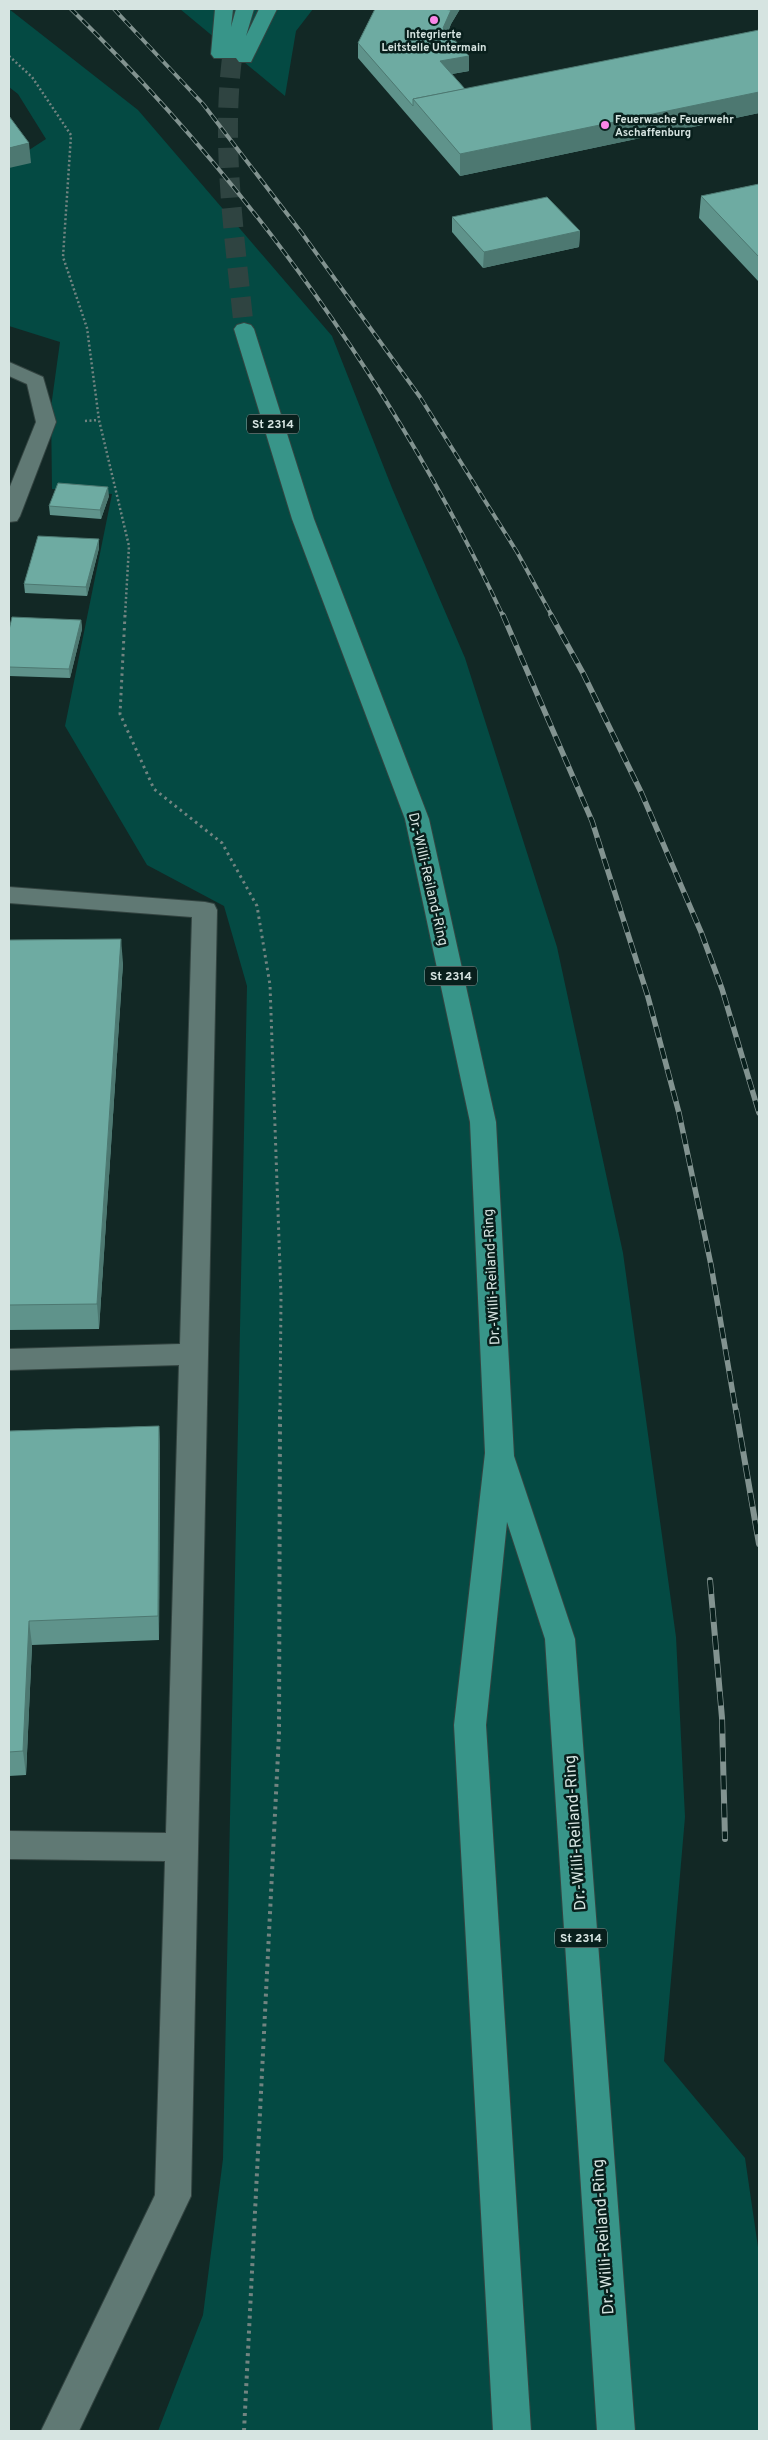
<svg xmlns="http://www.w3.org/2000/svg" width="768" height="2440" font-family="Overpass,sans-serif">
  <rect width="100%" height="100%" fill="#122825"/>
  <g fill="#044a43">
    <path d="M9,9l129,101 194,226 60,152 73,170 92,289 66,306 53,384 9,180 -21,244 81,97 14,96v177h-601l45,-116 20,-156 24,-1173 -23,-80 -77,-41 -82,-139 47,-232 -60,-5 -1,-82 9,-65 -51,-16v-163l37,-24 -28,-45 -9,-7z"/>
    <path d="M180,9h133l-17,22 -11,65z"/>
  </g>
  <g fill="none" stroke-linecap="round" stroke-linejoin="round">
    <path stroke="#2f4441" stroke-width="20" stroke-dasharray="20 10" stroke-linecap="butt" d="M232,58c-11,91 3,181 12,271"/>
    <defs>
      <g id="minor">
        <path d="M9,362l34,15 13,45 -36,94 -3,5 -8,1v-33l27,-67 -9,-38 -18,-8z"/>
        <path d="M9,887l196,15 9,2 3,6 -26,1286 -112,235h-38l114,-236 10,-334 -156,-2v-28l157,2 13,-468 -170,5v-21l171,-5 12,-427 -183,-14z"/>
      </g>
      <g id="highway">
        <path d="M215,9h18l-2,18 5,-18h18l-8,27 13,-27h18l-26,53h-12l-3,-4h-22l-3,-4z"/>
        <path d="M244,323l7,2 3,4 60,190 115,300 67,303 18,334 61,183 60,792h-38l-52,-792 -38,-117 -21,203 45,706h-38l-39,-706 31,-272 -15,-331 -65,-303 -113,-300 -58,-190 3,-4z"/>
      </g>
    </defs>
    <use href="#minor" stroke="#334441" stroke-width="2"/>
    <use href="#highway" stroke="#334441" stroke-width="2"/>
    <g stroke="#728481" stroke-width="2.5" stroke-dasharray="2 2.5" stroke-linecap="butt">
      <path d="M9,56l23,21 39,58 -8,122 24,71 12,92 30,126 -4,70"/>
      <path d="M85,421l13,-1"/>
    </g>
    <path stroke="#728481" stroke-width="3" stroke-dasharray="2.5 4" stroke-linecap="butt" d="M125,615l-5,99 34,75 68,54 35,63 13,79 11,311 -1,116"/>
    <path stroke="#728481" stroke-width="4" stroke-dasharray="3 4.5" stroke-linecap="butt" d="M244,2431l35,-697 1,-324"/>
    <use href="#minor" fill="#607974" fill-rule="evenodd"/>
    <use href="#highway" fill="#389589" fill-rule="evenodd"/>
    <defs>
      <g id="rail-far2">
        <path d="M71,9c178,174 326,381 432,607"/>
        <path d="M114,9l89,95 98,128 119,165 97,155 35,64"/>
      </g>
      <g id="rail-far1">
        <path d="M503,615l89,206 56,176 31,116 32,152 25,147"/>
        <path d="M551,615l32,58 58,119 60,140 21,57 37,124"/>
      </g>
      <g id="rail">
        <path d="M736,1410l23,134"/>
        <path d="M710,1580l12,138 3,121"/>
      </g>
    </defs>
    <use href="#rail-far2" stroke="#829390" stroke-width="4"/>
    <use href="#rail-far1" stroke="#829390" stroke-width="5.5"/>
    <use href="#rail" stroke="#829390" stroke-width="6"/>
    <use href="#rail-far2" stroke="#081f1c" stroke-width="2.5" stroke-dasharray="8" stroke-linecap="butt"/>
    <use href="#rail-far1" stroke="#081f1c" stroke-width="4" stroke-dasharray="11" stroke-linecap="butt"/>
    <use href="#rail" stroke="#081f1c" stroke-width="4.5" stroke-dasharray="14" stroke-linecap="butt"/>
  </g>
  <g fill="#5f938b">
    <path d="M375,9h85l-9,15 -3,8 21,24v15l-17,3 13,15 294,-59v83l-299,63 -102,-118v-15z"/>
    <path d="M759,184v98l-60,-64 2,-22z"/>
    <path d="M452,217l128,14 -1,16 -96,21 -31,-36z"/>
    <path d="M109,496l-8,23 -51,-4 -1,-9z"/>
    <path d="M99,539v9l-12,48 -62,-3 -1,-9z"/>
    <path d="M81,620l1,9 -12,49 -61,-2v-46z"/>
    <path d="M9,940l114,23 -24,366 -90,1z"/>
    <path d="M159,1426l1,24 -1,190 -127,5 -6,130 -17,1v-345z"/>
  </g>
  <g fill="#4d7871">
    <path d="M451,9h9l-9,15 -8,18v-14z"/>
    <path d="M469,56v15l-29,5v-15z"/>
    <path d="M759,92v21l-299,63v-22z"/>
    <path d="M29,143l2,20 -22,5v-20z"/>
    <path d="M580,231l-1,16 -96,21 1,-16z"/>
    <path d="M108,487l1,9 -8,23 -1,-9z"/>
    <path d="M99,539v9l-12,48 -1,-9z"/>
    <path d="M81,620l1,9 -12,49 -1,-9z"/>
    <path d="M121,939l2,24 -24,366 -2,-25z"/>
    <path d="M159,1426l1,24 -1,190 -1,-24z"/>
    <path d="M29,1621l3,24 -6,130 -3,-24z"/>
  </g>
  <g fill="#6eaba2" stroke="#4d7871">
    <path d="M375,9h68l8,1 -8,18 26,28 -29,5 25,28 -52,10v7l-55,-63z"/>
    <path d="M759,30v62l-299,62 -47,-55z"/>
    <path d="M9,116l20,27 -20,5z"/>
    <path d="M759,184v73l-58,-61z"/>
    <path d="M547,197l33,34 -96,21 -32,-35z"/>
    <path d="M58,483l50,4 -8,23 -51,-4z"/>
    <path d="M38,536l61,3 -13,48 -62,-3z"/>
    <path d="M12,617l69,3 -12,49 -60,-2v-37z"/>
    <path d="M121,939l-24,365 -88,1v-365z"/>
    <path d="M159,1426l-1,190 -129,5 -6,130 -14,1v-321z"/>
  </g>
  <g fill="#fa87e8" stroke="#081f1c" stroke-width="2">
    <circle cx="434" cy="20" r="5"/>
    <circle cx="605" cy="125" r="5"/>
  </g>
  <g text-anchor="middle" stroke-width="5" stroke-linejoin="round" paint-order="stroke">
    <g font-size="11" font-weight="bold" fill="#d6e4e1" stroke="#081f1c">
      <text x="434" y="38">Integrierte<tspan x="434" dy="13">Leitstelle Untermain</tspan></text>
      <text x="615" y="123" text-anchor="start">Feuerwache Feuerwehr<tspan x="615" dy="13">Aschaffenburg</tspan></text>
    </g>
    <g fill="#081f1c" stroke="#98a9a6" stroke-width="1">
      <rect x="247" y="414.5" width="52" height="19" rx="4"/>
      <rect x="425" y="966.5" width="52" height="19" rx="4"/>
      <rect x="555" y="1928.5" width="52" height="19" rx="4"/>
    </g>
    <g font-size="12" font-weight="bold" fill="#d6e4e1">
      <text x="273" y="428">St 2314</text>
      <text x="451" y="980">St 2314</text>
      <text x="581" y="1942">St 2314</text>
    </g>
    <g font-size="14" fill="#d6e4e1" stroke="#081f1c">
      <text transform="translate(429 879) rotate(77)" y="5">Dr.-Willi-Reiland-Ring</text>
      <text transform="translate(491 1277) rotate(-93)" y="5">Dr.-Willi-Reiland-Ring</text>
    </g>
    <g font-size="16" fill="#d6e4e1" stroke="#081f1c">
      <text transform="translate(574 1833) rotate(-94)" y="6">Dr.-Willi-Reiland-Ring</text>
      <text transform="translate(602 2237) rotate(-94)" y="6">Dr.-Willi-Reiland-Ring</text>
    </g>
  </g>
  <rect width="768" height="2440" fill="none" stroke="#d6e4e1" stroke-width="20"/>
</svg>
